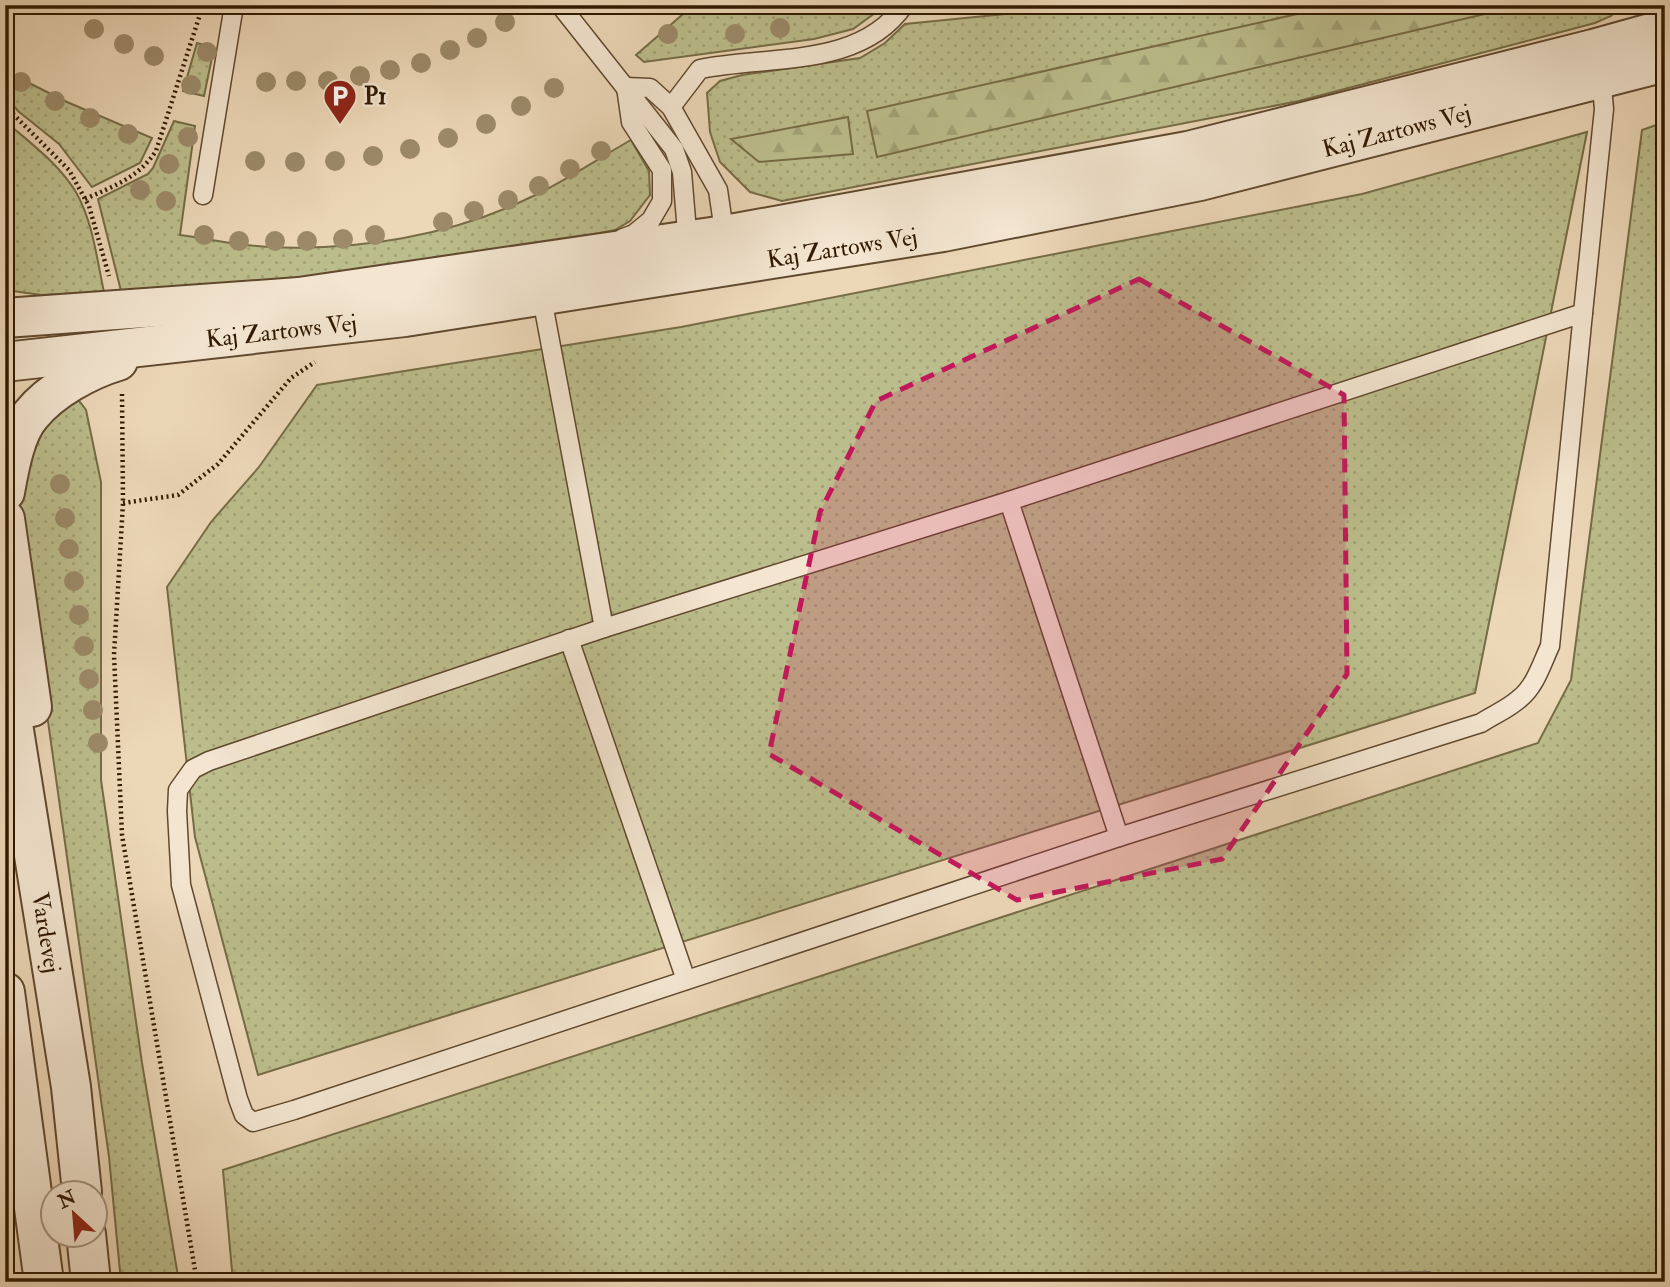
<svg xmlns="http://www.w3.org/2000/svg" width="1670" height="1287" font-family="'IM FELL Double Pica',serif">
  <defs>
    <pattern id="grass-dots" width="8" height="8" patternUnits="userSpaceOnUse" patternTransform="scale(1.75)"><rect width="8" height="8" fill="#bcbd8c"/><path d="M2 2h.1M6 6h.1" fill="none" stroke="#a2a277" stroke-width="1.8" stroke-linecap="round"/></pattern>
    <pattern id="forest-firs" width="22" height="20" patternUnits="userSpaceOnUse" patternTransform="scale(1.75)"><rect width="22" height="20" fill="#bcbd8c"/><path d="M5 1l3.5 6h-7zM16 11l3.5 6h-7z" fill="#a2a277"/></pattern>
  </defs>
  <rect width="100%" height="100%" fill="#ecd7b7"/>
  <filter id="stains"><feTurbulence type="fractalNoise" baseFrequency=".00286" numOctaves="4"/><feColorMatrix values="0 0 0 0 .2 0 0 0 0 .09 0 0 0 0 .02 0 0 0 .5 -.17"/></filter>
  <radialGradient id="worn" r=".72"><stop offset=".6" stop-color="#630" stop-opacity="0"/><stop offset="1" stop-color="#630" stop-opacity=".3"/></radialGradient>
  <g fill="url(#grass-dots)" stroke="#766c46" stroke-width="2">
    <path d="M690,5h196l-33,24 -39,10 -170,23 -8,-7 47,-41z"/>
    <path d="M1096,5h526l-11,11 -16,7 -296,78 -517,100 -32,-9 -30,-30 -10,-30 -3,-39 13,-12 22,-6 118,-17 25,-15 20,-19z"/>
    <path d="M197,43l17,5 -10,48 -21,-5z"/>
    <path d="M5,71l62,31 85,36 -12,25 -48,24 -33,-43 -41,-33 -13,-16z"/>
    <path d="M5,121c25,22 55,43 72,73 16,29 20,66 27,98l-63,3 -36,-5z"/>
    <path d="M174,121l21,5 -15,109c30,4 60,11 90,12 87,4 180,-11 259,-49 35,-16 68,-39 102,-58l18,31 1,24 -20,26 -15,9 -48,10 -291,42 -155,9 -23,-92 50,-25 5,-6z"/>
    <path d="M1665,122v1160h-1432l-10,-112 1315,-427 33,-63 71,-550z"/>
    <path d="M1587,132l-112,561 -1217,382 -63,-238 -28,-250 44,-65 48,-55 58,-82 364,-58 681,-133z"/>
    <path d="M77,398l9,12 15,72v298l41,283 37,219h-58l-12,-125 -90,-643 5,-41 20,-45z"/>
  </g>
  <g fill="url(#forest-firs)" stroke="#766c46" stroke-width="2">
    <path d="M1337,5h186l-646,152 -10,-46z"/>
    <path d="M848,117l5,37 -94,8 -28,-23z"/>
  </g>
  <path fill="#9db7b9" stroke="#72786f" stroke-width="2" d="M1430,1272l10,10h-97l14,-9z"/>
  <g fill="none" stroke-linecap="round" stroke-linejoin="round">
    <path stroke="#67685c" stroke-width="2" d="M1356,1282l4,-2 66,-1 4,3"/>
    <defs>
      <g id="service">
        <path d="M560,5l114,144 8,23 6,72"/>
        <path d="M626,87l24,1 21,19 47,83 7,48"/>
        <path d="M671,107l29,-38c68,-14 160,0 204,-64"/>
        <path d="M203,195l31,-190"/>
        <path d="M623,238l11,-4 17,-14 11,-19v-31l-31,-48 -5,-35"/>
        <path d="M541,293l63,335 405,-127 574,-188 21,-204 -3,-33"/>
        <path d="M1009,501l110,336"/>
        <path d="M604,628l-395,133 -16,8 -15,21 -1,21 4,74 57,214 6,16 9,7 41,-12 825,-273 362,-114c12,-8 27,-14 38,-24 16,-12 23,-36 31,-53l33,-333"/>
        <path d="M569,639l117,341"/>
      </g>
      <g id="tertiary">
        <path d="M5,318l294,-21 426,-62 463,-84 405,-102 72,-20"/>
        <path id="s1" d="M5,362l400,-45 538,-85 257,-51 465,-119"/>
        <path d="M5,492c4,-22 10,-59 26,-77 20,-25 57,-45 87,-54"/>
        <path d="M5,519l27,188"/>
        <path id="s2" d="M5,674l66,413 11,105"/>
        <path d="M5,992l39,290"/>
        <path d="M86,1234l5,48"/>
      </g>
    </defs>
    <use href="#service" stroke="#60492e" stroke-width="21"/>
    <use href="#tertiary" stroke="#60492e" stroke-width="42"/>
    <g stroke="#311a00" stroke-width="4.5" stroke-dasharray="2 3.5" stroke-linecap="butt">
      <path d="M5,106l64,64 20,36 20,70"/>
      <path d="M85,199c29,-13 53,-21 71,-48l47,-146"/>
      <path d="M122,394l1,109 -9,152 8,180 75,447"/>
      <path d="M123,503l55,-8 40,-31 73,-86 24,-16"/>
    </g>
    <use href="#service" stroke="#f3e5d0" stroke-width="18"/>
    <use href="#tertiary" stroke="#f3e5d0" stroke-width="38"/>
  </g>
  <g fill="#9c8a69">
    <circle cx="505" cy="22" r="10"/>
    <circle cx="780" cy="28" r="10"/>
    <circle cx="94" cy="29" r="10"/>
    <circle cx="668" cy="34" r="10"/>
    <circle cx="735" cy="34" r="10"/>
    <circle cx="477" cy="38" r="10"/>
    <circle cx="124" cy="44" r="10"/>
    <circle cx="450" cy="50" r="10"/>
    <circle cx="207" cy="52" r="10"/>
    <circle cx="154" cy="56" r="10"/>
    <circle cx="421" cy="63" r="10"/>
    <circle cx="390" cy="70" r="10"/>
    <circle cx="360" cy="76" r="10"/>
    <circle cx="296" cy="81" r="10"/>
    <circle cx="328" cy="81" r="10"/>
    <circle cx="21" cy="82" r="10"/>
    <circle cx="266" cy="82" r="10"/>
    <circle cx="191" cy="85" r="10"/>
    <circle cx="554" cy="88" r="10"/>
    <circle cx="55" cy="101" r="10"/>
    <circle cx="521" cy="106" r="10"/>
    <circle cx="90" cy="118" r="10"/>
    <circle cx="486" cy="124" r="10"/>
    <circle cx="128" cy="134" r="10"/>
    <circle cx="188" cy="137" r="10"/>
    <circle cx="448" cy="138" r="10"/>
    <circle cx="410" cy="149" r="10"/>
    <circle cx="601" cy="151" r="10"/>
    <circle cx="373" cy="156" r="10"/>
    <circle cx="255" cy="161" r="10"/>
    <circle cx="335" cy="161" r="10"/>
    <circle cx="295" cy="162" r="10"/>
    <circle cx="169" cy="164" r="10"/>
    <circle cx="570" cy="169" r="10"/>
    <circle cx="539" cy="186" r="10"/>
    <circle cx="140" cy="190" r="10"/>
    <circle cx="508" cy="200" r="10"/>
    <circle cx="166" cy="201" r="10"/>
    <circle cx="474" cy="211" r="10"/>
    <circle cx="443" cy="222" r="10"/>
    <circle cx="204" cy="235" r="10"/>
    <circle cx="375" cy="235" r="10"/>
    <circle cx="343" cy="239" r="10"/>
    <circle cx="239" cy="241" r="10"/>
    <circle cx="275" cy="241" r="10"/>
    <circle cx="307" cy="241" r="10"/>
    <circle cx="60" cy="484" r="10"/>
    <circle cx="65" cy="518" r="10"/>
    <circle cx="69" cy="549" r="10"/>
    <circle cx="74" cy="581" r="10"/>
    <circle cx="79" cy="615" r="10"/>
    <circle cx="84" cy="646" r="10"/>
    <circle cx="89" cy="679" r="10"/>
    <circle cx="93" cy="710" r="10"/>
    <circle cx="98" cy="743" r="10"/>
  </g>
  <path fill="#c2185b" fill-opacity="0.2" stroke="#c2185b" stroke-width="5" stroke-dasharray="14 9" stroke-linejoin="round" d="M1139,279l205,116 3,279 -125,185 -205,41 -248,-146 51,-242 56,-111z"/>
  <defs>
    <symbol id="parking-pin" viewBox="-11 -11 22 30"><path d="M0 17L-7.5 6A9.5 9.5 0 1 1 7.5 6Z" fill="#8f2418" stroke="#f3e5d0"/><path d="M-3.5-5.5H1a3.5 3.5 0 0 1 0 7H-1V5.5H-3.5ZM-1-3.4V-.6H.8a1.4 1.4 0 0 0 0-2.8Z" fill="#fff"/></symbol>
  </defs>
  <g fill-rule="evenodd">
    <use href="#parking-pin" x="321" y="77" width="38" height="52"/>
  </g>
  <g text-anchor="middle" stroke-width="5" stroke-linejoin="round" paint-order="stroke">
    <g font-size="24" font-weight="bold" fill="#311a00" stroke="#f3e5d0" text-anchor="start">
      <text x="364" y="104">P1</text>
    </g>
    <g font-size="24" fill="#311a00" stroke="#f3e5d0">
      <text dy="8" stroke="none"><textPath href="#s1" startOffset="1412">Kaj Zartows Vej</textPath></text>
      <text dy="8" stroke="none"><textPath href="#s1" startOffset="845">Kaj Zartows Vej</textPath></text>
      <text dy="8" stroke="none"><textPath href="#s1" startOffset="278">Kaj Zartows Vej</textPath></text>
      <text dy="8" stroke="none"><textPath href="#s2" startOffset="262">Vardevej</textPath></text>
    </g>
  </g>
  <rect width="1670" height="1287" fill="none" stroke="#ecd7b7" stroke-width="28"/>
  <rect x="7" y="7" width="1656" height="1273" fill="none" stroke="#311a00" stroke-width="3.5"/>
  <rect x="14" y="14" width="1642" height="1259" fill="none" stroke="#311a00" stroke-width="2"/>
  <g transform="translate(74 1214) rotate(334)"><circle r="33" fill="#f3e5d0" stroke="#a5947d" stroke-width="2"/>
  <path d="M0-5L12 26L0 18L-12 26Z" fill="#8f2418"/>
  <text y="-10" font-size="19" font-weight="bold" text-anchor="middle" fill="#311a00">N</text>
  </g>
  <rect width="100%" height="100%" filter="url(#stains)"/>
  <rect width="100%" height="100%" fill="url(#worn)"/>
</svg>
